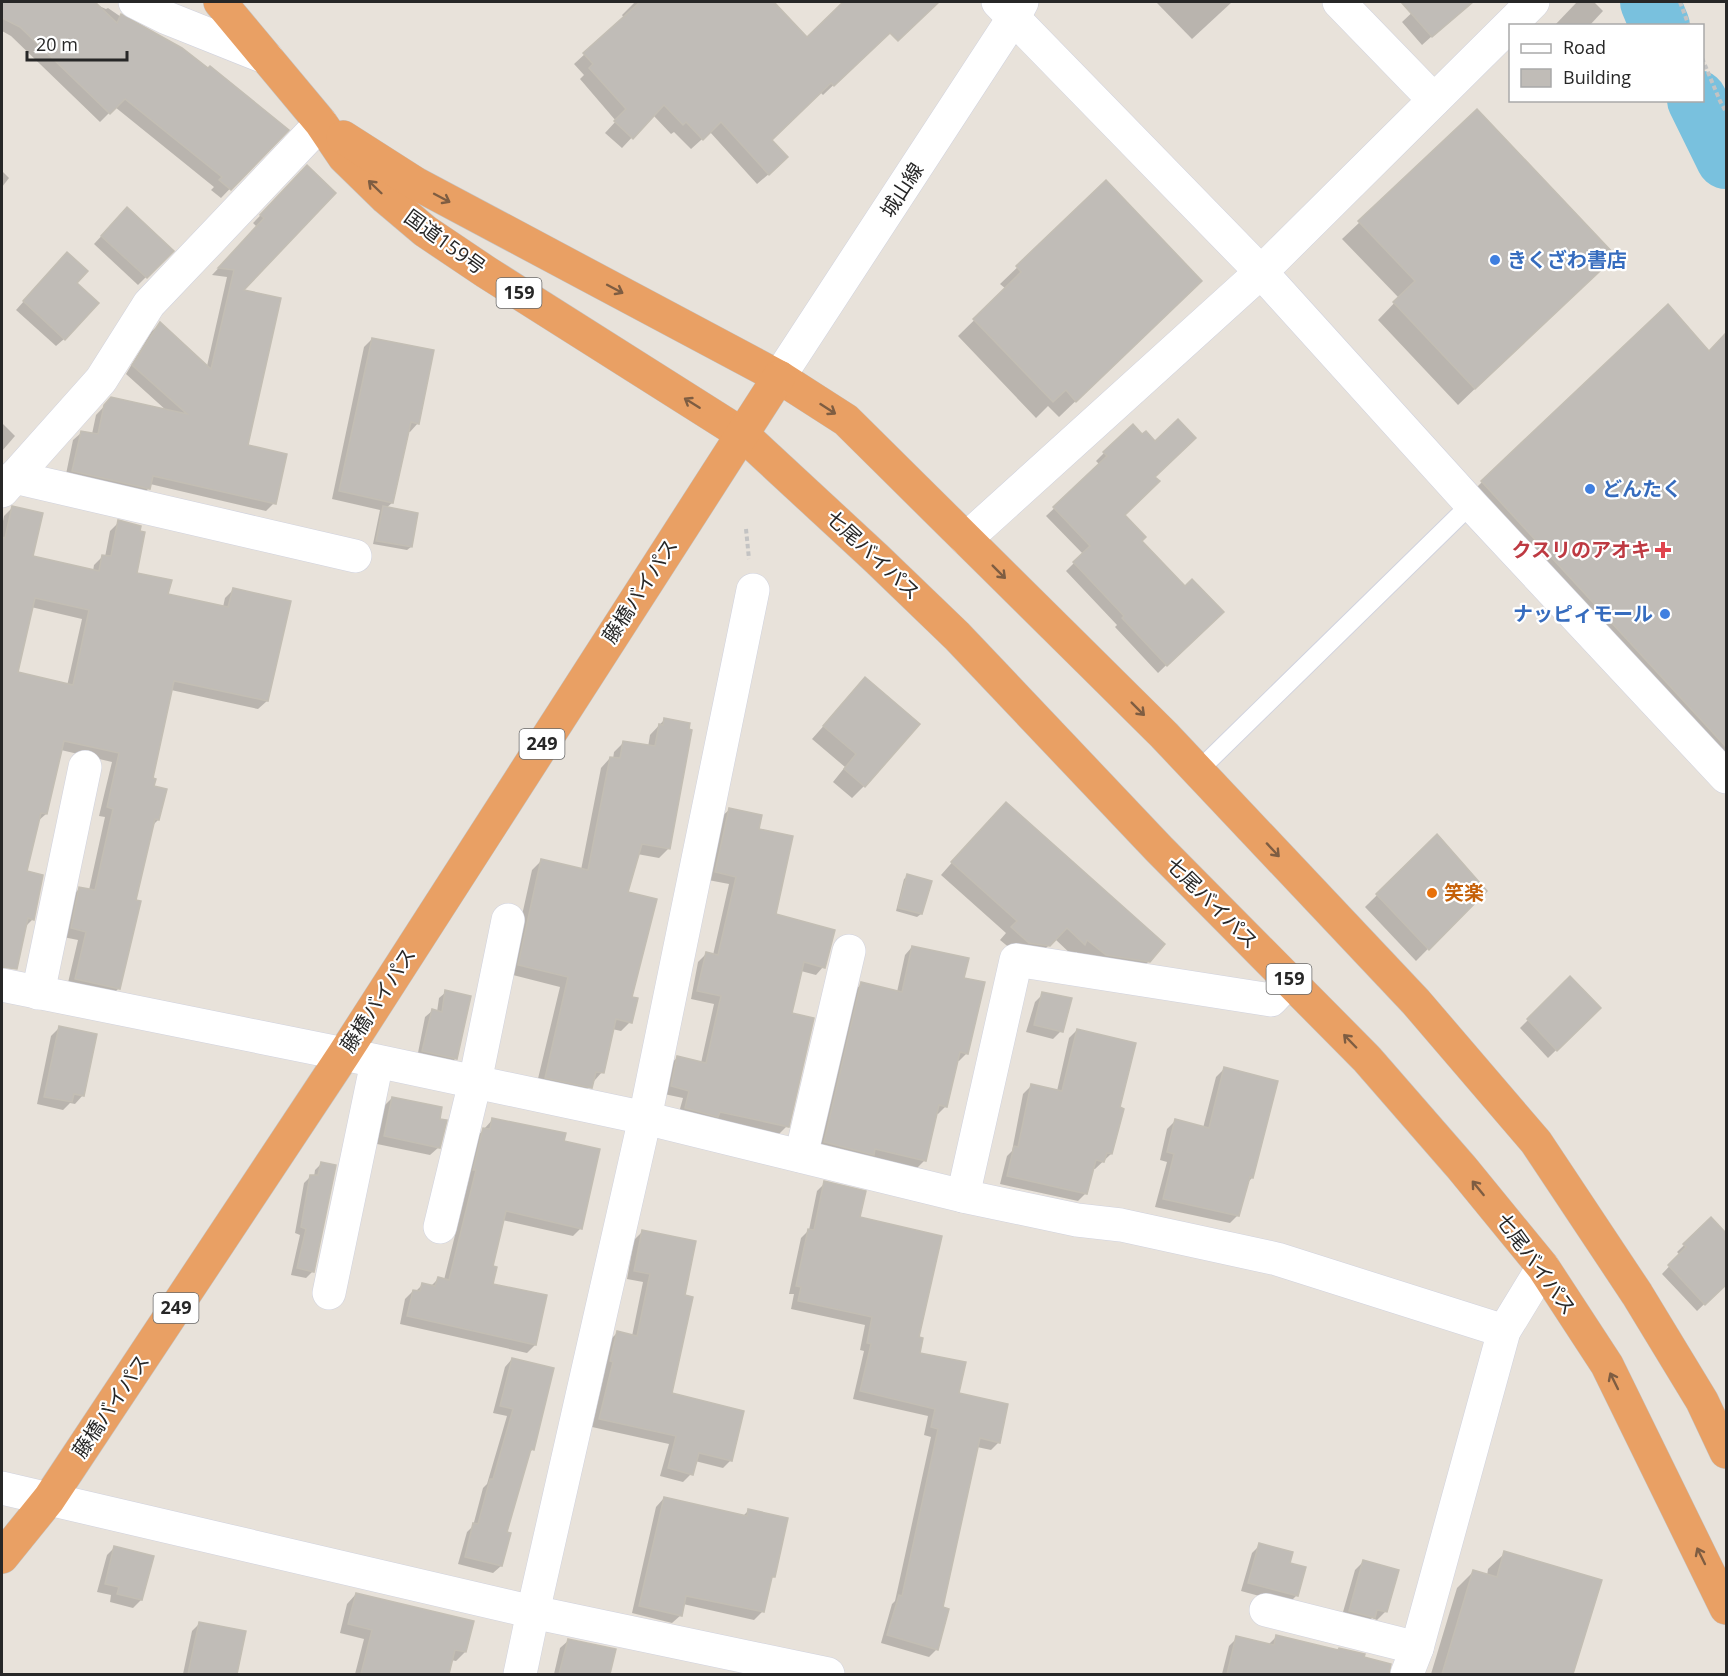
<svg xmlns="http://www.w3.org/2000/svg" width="1728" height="1676" font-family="'Open Sans','Noto Sans JP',sans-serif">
  <rect width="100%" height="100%" fill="#e8e2da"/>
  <g fill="#0003" fill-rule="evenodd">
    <path d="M2,2h72l16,13 9,-9 7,3 2,-1 178,122 -65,68 -10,-8 3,-3 -99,-80 -15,15 -89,-86 -9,-5z"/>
    <path d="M635,2h137l35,37 39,-37h42l16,16 -81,77 -3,-3 -50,48 6,28 -19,16 -47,-52 -19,17 -17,-17 -3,2 -18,-19 -31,33 -17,-15 11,-12 -36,-42 4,-4 -10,-11 50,-46 -2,-3z"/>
    <path d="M1156,2h76l-40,37z"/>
    <path d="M1412,2h58l-48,43 -20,-23 16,-15z"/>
    <path d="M1577,2h17l9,9 -14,15h-35z"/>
    <path d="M1477,111l120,161 -139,133 -80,-85 21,-22 -57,-59z"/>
    <path d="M307,167l-66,123 5,156 28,57 -8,8 -116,-27 -1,4 -8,8 -76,-17 8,-39 8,-7 11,1 4,-19 16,-17 55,13 -41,-37 26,-43 8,-7 47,42 20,-89 -15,-2 45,-48 -4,-4z"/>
    <path d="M2,171l7,7 -7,9z"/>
    <path d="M1106,182l78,115 -125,120 -11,-11 -12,12 -78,-82 48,-47 -6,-5z"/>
    <path d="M119,217l53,34 -34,34 -44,-41z"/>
    <path d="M59,262l16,21 -11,56 -8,7 -40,-36z"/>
    <path d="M1726,335v446l-260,-283 16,-16 227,-129z"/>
    <path d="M372,339l46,84 -8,9 -3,-1 -15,72 -6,5 25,39 -4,3 -34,-6 7,-34 -48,-11 32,-152z"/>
    <path d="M2,423l13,13 -13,15z"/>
    <path d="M1104,453l49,24 -30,38 17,26 45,47 36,24 -63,61 -43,-46 2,-2 -51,-54 17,-17 -37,-38 54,-51 -4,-4z"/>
    <path d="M12,508l19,49 62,14 1,-6 9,-9 2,1 5,-26 9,-9 16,52 31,21 57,12 2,-9 8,-8 34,111 -9,8 -87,-19 -20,89 7,41 -6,6 -17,75 -16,87 -9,9 -43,-10 11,-47 -15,-3 8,-40 9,-9 9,2 16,-73 -6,-1 13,-54 -51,-12 -15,64 -9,8 -12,50 8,47 -8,8 -15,25 -8,8v-434l2,-10zM31,607l51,12 -15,67 -51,-13z"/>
    <path d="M865,679l-1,107 -12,12 -19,-16 12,-15 -33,-28z"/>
    <path d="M664,720l4,129 -9,9 -22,-4 -10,40 3,128 -9,9 -9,-2 -10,43 -21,24 -45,-9 24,-100 -51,-13 23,-104 9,-9 40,9 20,-102 9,-10 3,1 1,-7 10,-10 24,5 2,-12z"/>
    <path d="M729,810l28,20 17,85 49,52 -7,8 -15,-4 -11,44 -3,111 -8,8 -66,-15 -35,-3 5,-18 -19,-4 5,-29 8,-7 24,5 13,-59 -23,-5 7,-37 8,-8 7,1 16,-71 -21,-4 13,-63z"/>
    <path d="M994,815l155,146 -12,12 -43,-7 -18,-14 -3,4 -18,-17 -18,18 -20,-3 -17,-14 6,-7 -65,-58z"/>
    <path d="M1437,836l48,55 -69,70 -51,-54z"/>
    <path d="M908,876l13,38 -4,3 -21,-6 8,-32z"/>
    <path d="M912,947l51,32 4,74 -8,8 -3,-1 -10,46 -8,8 -2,-1 -11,47 -8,8 -48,-11 -52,-7 37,-158 7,-8 36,8 8,-37z"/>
    <path d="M1570,978l29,30 -51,50 -28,-30z"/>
    <path d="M446,992l10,66 -7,7 -32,-7 8,-41 7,-6 5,1 2,-14z"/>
    <path d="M1043,994l18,37 -8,8 -27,-7 9,-30z"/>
    <path d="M59,1028l24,67 -8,9 -5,-1 -7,7 -26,-6 14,-68z"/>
    <path d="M1077,1030l42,79 -8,45 -16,15h-3l-6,24 -8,8 -78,-17 7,-28 5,-5 11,-57 8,-8 26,5 12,-53z"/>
    <path d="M1224,1069l28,109 -5,5 -9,32 -8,8 -75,-16 12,-45 -7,-2 7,-31 8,-8 28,7 13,-51z"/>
    <path d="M392,1098l46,22 1,27 -9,8 -53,-11 7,-38z"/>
    <path d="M493,1119l69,23 19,86 -8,8 -71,-16 -11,48v17l44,60 -8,8 -127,-29 5,-25 8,-8 2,1 7,-7 8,2 8,-8 6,1 25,-102 7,-40z"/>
    <path d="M322,1163l-9,108 -7,7 -15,-3 9,-40 -5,-2 9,-50 6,-6h4l1,-7z"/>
    <path d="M825,1183l33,36 59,119 1,16 81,88 -8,8 -14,-3 -36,161 -4,41 -8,8 -48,-14 11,-39 3,-3 36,-164 -7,-2 4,-19 -75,-17 11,-48 -4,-1 5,-25 -74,-16 3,-15h-5l12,-56 8,-8 8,-39z"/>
    <path d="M1711,1219l15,15v49l-29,28 -35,-37 18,-19 -3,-3z"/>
    <path d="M642,1232l42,65 -13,98 60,65 -8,8 -28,-7 -4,13 -8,8 -23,-6 9,-32 -77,-17 13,-57 -2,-1 6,-28 8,-8 15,3 11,-54 -16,-3 7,-39z"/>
    <path d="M512,1359l21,90 -6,6 -22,78 -4,33 -8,7 -35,-9 9,-32 6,-6 10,-38 4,-4 20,-68 -14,-3 12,-46z"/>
    <path d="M664,1498l79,18 6,-6 24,66 -3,4 -8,32 -8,8 -71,-16 -2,11 -9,8 -40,-10 24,-106z"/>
    <path d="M1260,1545l28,19 16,4 -8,28 -8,8 -47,-13 11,-38z"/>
    <path d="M115,1547l26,53 -8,8 -23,-6 1,-7 -14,-3 10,-37z"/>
    <path d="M1505,1553l95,28 -28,93h-141l26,-86 16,-16 14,4 1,-7z"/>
    <path d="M1363,1562l22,50 -8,8 -5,-2 -7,7 -24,-6 14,-49z"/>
    <path d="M356,1594l109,58 -9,9 -5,-1 -4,14h-92l9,-35 -24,-6 7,-29z"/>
    <path d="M200,1623l44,9 -9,42h-52l9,-43z"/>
    <path d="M1277,1636l83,32 19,5v1h-157l7,-28 8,-8 31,7z"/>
    <path d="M569,1640l45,10 -6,24h-54l6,-26z"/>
  </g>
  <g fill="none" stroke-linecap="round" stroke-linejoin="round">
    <g stroke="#79c1de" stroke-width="60">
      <path d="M1650,2l10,24"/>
      <path d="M1697,100l29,59"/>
    </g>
  </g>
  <g fill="#c0bcb7" stroke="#c3beb4" stroke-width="1.5" fill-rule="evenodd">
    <path d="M2,2h93l22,21 4,-9 61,34 26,20 2,-2 79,64 -58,60 -12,-10 3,-3 -97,-78 -15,15 -90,-87 -18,-9z"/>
    <path d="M640,2h134l33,35 36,-35h96l-41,39 -8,-8 -56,53 -3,-3 -59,57 16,17 -19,18 -48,-53 -18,18 -17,-18 -3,3 -19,-20 -31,34 -19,-18 12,-12 -37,-41 4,-4 -10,-11z"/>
    <path d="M1401,2h72l-41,35z"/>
    <path d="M1477,109l139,147 -141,133 -82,-87 22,-21 -57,-60z"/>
    <path d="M307,165l29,28 -92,97 37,8 -33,147 39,9 -11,50 -123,-28 -3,13 -78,-18 9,-40 17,3 6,-29 7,-8 76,17 -55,-49 28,-43 51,47 23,-99 -16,-2 46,-50 -4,-3z"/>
    <path d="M1106,180l96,101 -126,121 -10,-12 -13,12 -80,-83 48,-47 -5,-6z"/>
    <path d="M127,207l47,44 -27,27 -46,-42z"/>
    <path d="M67,252l21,19 -11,12 22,20 -34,37 -42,-39z"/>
    <path d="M1668,304l41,47 17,-18v414l-245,-266z"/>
    <path d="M372,338l62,12 -15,74 -8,-2 -18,81 -54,-12z"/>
    <path d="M1178,419l18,19 -41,39 5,4 -35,34 21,22 -4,4 43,45 7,-7 32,33 -57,54 -45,-48 2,-2 -51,-54 17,-16 -37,-39 54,-51 -4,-4 30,-28 9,10 4,-3 9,10z"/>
    <path d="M12,506l31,7 -10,43 66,15 3,-16 9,1 7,-36 23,6 -1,5 5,1 -8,41 35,7 -4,14 60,13 5,-19 58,13 -23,100 -94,-20 -21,97 3,1 -2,7 13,3 -8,31 -4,-1 -19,81 5,1 -21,88 -45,-10 11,-47 -15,-4 8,-41 16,3 18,-81 -6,-2 12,-54 -55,-12 -17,73 -6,-1 -14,58 16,4 -9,45 -6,-2 -11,51 -15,-2v-430l3,1zM35,598l54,12 -16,75 -55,-13z"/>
    <path d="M383,506l35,7 -6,34 -36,-6z"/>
    <path d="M865,677l55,47 -55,63 -21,-18 12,-15 -33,-28z"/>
    <path d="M664,718l26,5 -1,6 3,1 -22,119 -28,-5 -14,48 29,7 -25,98 6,1 -6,25 -16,-4 -12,54 -8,-1 -4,16 -47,-10 23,-101 -50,-12 23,-106 47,11 22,-113 10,1 3,-17 32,5 4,-22 4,1z"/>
    <path d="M1006,802l159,142 -15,18 -44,-7 -19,-15 -2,5 -18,-17 -17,18 -21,-3 -18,-16 6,-6 -66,-59z"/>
    <path d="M729,808l33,7 -3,14 34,7 -17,78 59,16 -10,38 -21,-6 -12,51 22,5 -25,109 -69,-15 -2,5 -33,-9 4,-17 -18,-5 6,-30 29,7 15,-67 -24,-5 9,-39 12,3 18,-78 -21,-5z"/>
    <path d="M1437,834l50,57 -58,59 -53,-56z"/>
    <path d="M907,874l25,7 -10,33 -24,-6z"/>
    <path d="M912,946l57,12 -5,20 21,4 -17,72 -8,-2 -13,55 -8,-2 -13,56 -51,-12 -1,6 -50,-13 37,-160 41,10z"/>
    <path d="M1570,976l31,32 -44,43 -30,-32z"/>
    <path d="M445,990l26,6 -14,63 -35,-8 10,-42 10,3z"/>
    <path d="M1042,992l30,6 -9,34 -29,-7z"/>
    <path d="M59,1026l38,8 -13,62 -10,-2 -2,8 -28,-5z"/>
    <path d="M1077,1029l59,14 -16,64 4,2 -12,45 -5,-1 -3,9 -8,-2 -9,34 -80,-18 7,-30 4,1 13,-63 31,7z"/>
    <path d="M1224,1067l54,14 -25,97 -3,-1 -11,39 -76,-17 11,-45 -7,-2 8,-33 34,9z"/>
    <path d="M392,1097l50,10 -2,12 7,1 -7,28 -56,-12z"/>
    <path d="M492,1118l74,15 -2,8 36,8 -18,80 -76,-18 -13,55 4,1 -4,17 54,11 -11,50 -129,-29 6,-26 7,1 2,-8 13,3 3,-9 11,3 27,-110h-3l10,-42 7,1z"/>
    <path d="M321,1162l15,3 -22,107 -17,-4 9,-39 -5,-2 9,-52h8z"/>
    <path d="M824,1181l42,10 -6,26 82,19 -23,101 4,1 -3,15 46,9 -7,31 49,11 -8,39 -20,-5 -37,169 6,2 -11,41 -51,-15 12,-40 3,1 36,-167 -7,-2 4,-18 -75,-18 11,-47 -4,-1 5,-26 -74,-16 3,-14 -5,-1 12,-57 6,1z"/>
    <path d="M1711,1217l15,16v52l-21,20 -37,-40 18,-18 -3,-3z"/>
    <path d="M642,1230l54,11 -11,54 8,2 -21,96 72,18 -12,50 -33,-8 -6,22 -25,-7 8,-32 -77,-17 14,-57 -3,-1 7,-30 20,5 13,-62 -16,-3z"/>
    <path d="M512,1358l42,10 -20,82 -3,-1 -24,83 4,1 -9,33 -37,-9 8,-34 5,1 12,-45h3l20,-70 -13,-3z"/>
    <path d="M664,1497l83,19 1,-7 40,9 -13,59h-3l-8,35 -78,-16 -4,20 -43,-10z"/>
    <path d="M1259,1543l34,9 -3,11 16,4 -8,29 -50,-13z"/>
    <path d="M114,1546l40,10 -12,44 -25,-6 2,-7 -14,-3z"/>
    <path d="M1504,1551l98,29 -29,94h-131l31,-104 24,7z"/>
    <path d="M1363,1560l36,10 -12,42 -10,-2 -2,8 -26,-7z"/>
    <path d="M356,1593l118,28 -8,31 -11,-2 -6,24h-88l11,-44 -24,-6z"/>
    <path d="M199,1622l47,9 -9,43h-49z"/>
    <path d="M1276,1635l62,15 1,-2 26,6 -1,3 27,7 -2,10h-162l9,-38 38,9z"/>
    <path d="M568,1639l48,10 -6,25h-51z"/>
  </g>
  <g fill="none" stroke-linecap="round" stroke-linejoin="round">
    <defs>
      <path id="lane" d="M1198,771l273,-267"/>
      <g id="street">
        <path d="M135,2l32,16 100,40"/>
        <path d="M998,2l263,270 210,232 255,273"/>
        <path d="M1339,2l95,98"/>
        <path d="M14,477l341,79"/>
        <path d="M2,491l99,-111 48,-76 172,-181"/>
        <path d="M966,539l295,-267 272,-270"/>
        <path d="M2,985l342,69 301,64 318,78 114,24 44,5 156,34 227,72"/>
        <path d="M38,993l47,-226"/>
        <path d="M801,1156l48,-205"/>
        <path d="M963,1196l53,-236 255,40 19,-20"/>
        <path d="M440,1227l35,-145 33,-162"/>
        <path d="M329,1293l48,-231"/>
        <path d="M2,1488l531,124 295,62"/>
        <path d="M1266,1610l151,38"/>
        <path d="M520,1674l13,-62 112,-494 108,-528"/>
        <path d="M1407,1674l10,-26 87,-317 39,-64"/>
      </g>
      <path id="secondary" d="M779,377l235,-360 8,-15"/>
      <g id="highway">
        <path d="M220,2l101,121 23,34 42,41 39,33 61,41 256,162 134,124 81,78 202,213 208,210 95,109 81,99 64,98 119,243"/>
        <path d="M343,137l72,46 364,194 67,43 318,315 252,267 120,140 101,152 65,107 24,51"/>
        <path d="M2,1557l47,-58 295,-445 435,-677"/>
      </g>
    </defs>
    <use href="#lane" stroke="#d0d2de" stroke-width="20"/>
    <use href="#street" stroke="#d0d2de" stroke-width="34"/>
    <use href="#secondary" stroke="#d0d2de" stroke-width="34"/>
    <use href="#highway" stroke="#c3c3c3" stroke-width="34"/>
    <g stroke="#c3c3c3" stroke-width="4" stroke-dasharray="4.5 3" stroke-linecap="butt">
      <path d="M1680,2l9,24"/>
      <path d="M1702,58l18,43 6,11"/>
      <path d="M746,529l3,30"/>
    </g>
    <use href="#lane" stroke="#fff" stroke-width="18"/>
    <use href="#street" stroke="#fff" stroke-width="33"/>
    <use href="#secondary" stroke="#fff" stroke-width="33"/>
    <use href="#highway" stroke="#e9a064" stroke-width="33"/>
  </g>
  <defs><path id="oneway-shaft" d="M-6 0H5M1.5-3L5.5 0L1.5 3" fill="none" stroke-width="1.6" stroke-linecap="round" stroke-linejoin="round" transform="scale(1.5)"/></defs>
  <g stroke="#7e5d42">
    <use href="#oneway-shaft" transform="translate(375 187) rotate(-136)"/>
    <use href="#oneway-shaft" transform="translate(442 198) rotate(28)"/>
    <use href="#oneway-shaft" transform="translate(615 289) rotate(28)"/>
    <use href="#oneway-shaft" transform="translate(692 403) rotate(-148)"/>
    <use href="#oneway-shaft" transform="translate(828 409) rotate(33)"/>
    <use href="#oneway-shaft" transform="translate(999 572) rotate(45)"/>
    <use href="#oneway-shaft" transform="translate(1138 709) rotate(45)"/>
    <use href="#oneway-shaft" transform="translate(1273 850) rotate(47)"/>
    <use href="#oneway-shaft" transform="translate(1350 1041) rotate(-134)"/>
    <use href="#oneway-shaft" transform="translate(1478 1188) rotate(-129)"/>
    <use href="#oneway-shaft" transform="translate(1614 1381) rotate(-116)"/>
    <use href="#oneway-shaft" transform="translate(1701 1556) rotate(-116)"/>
  </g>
  <g fill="#3f7fe0" stroke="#fff" stroke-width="2">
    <circle cx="1495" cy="260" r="6"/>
    <circle cx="1590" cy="489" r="6"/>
    <circle cx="1665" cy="614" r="6"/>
  </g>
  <path fill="#e0444e" stroke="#fff" stroke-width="2" d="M1660 541h6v6h6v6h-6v6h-6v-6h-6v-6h6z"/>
  <circle fill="#e8710a" stroke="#fff" stroke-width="2" cx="1432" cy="893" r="6"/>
  <g text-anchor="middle" stroke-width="4.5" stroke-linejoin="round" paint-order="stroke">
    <g fill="#fff" stroke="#686868" stroke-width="1.5">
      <rect x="496.5" y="278" width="45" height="30" rx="4.5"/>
      <rect x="519.5" y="729" width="45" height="30" rx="4.5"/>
      <rect x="1266.5" y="964" width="45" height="30" rx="4.5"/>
      <rect x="153.5" y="1293" width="45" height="30" rx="4.5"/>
    </g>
    <g font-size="18" font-weight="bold" fill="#272727">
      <text x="519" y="299">159</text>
      <text x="542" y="750">249</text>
      <text x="1289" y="985">159</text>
      <text x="176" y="1314">249</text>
    </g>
    <g font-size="20" fill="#272727" stroke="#fff">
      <text transform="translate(902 190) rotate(-57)" y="7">城山線</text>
      <text transform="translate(445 242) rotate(36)" y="7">国道159号</text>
      <text transform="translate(873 555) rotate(43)" y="7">七尾バイパス</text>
      <text transform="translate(640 591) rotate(-57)" y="7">藤橋バイパス</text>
      <text transform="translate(1212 903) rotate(45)" y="7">七尾バイパス</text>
      <text transform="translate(378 1000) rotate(-57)" y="7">藤橋バイパス</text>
      <text transform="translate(1536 1264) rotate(54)" y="7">七尾バイパス</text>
      <text transform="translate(111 1406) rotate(-56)" y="7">藤橋バイパス</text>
    </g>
    <g font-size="20" font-weight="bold" fill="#366cbe" stroke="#fff" text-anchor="start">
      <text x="1507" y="267">きくざわ書店</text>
      <text x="1602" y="496">どんたく</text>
      <text x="1653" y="621" text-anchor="end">ナッピィモール</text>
    </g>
    <g font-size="20" font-weight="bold" fill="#be3a42" stroke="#fff" text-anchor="end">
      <text x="1651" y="557">クスリのアオキ</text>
    </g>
    <g font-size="20" font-weight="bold" fill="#c56008" stroke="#fff" text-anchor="start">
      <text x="1444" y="900">笑楽</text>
    </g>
  </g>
  <rect width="1728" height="1676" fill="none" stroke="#272727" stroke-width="6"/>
  <rect x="1509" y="24" width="195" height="78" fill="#ffffff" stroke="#a9a9a9" stroke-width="1.5"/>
  <rect x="1521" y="44" width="30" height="9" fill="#ffffff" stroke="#a9a9a9" stroke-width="1.5"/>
  <text x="1563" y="54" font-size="18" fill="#272727">Road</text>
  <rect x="1521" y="69" width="30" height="18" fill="#c0bcb7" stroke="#a9a9a9" stroke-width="1.5"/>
  <text x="1563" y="84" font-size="18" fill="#272727">Building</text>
  <path d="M27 51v9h100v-9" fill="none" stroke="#272727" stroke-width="3"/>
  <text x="36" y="51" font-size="18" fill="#272727" stroke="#ffffff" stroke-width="4.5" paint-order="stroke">20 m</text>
</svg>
